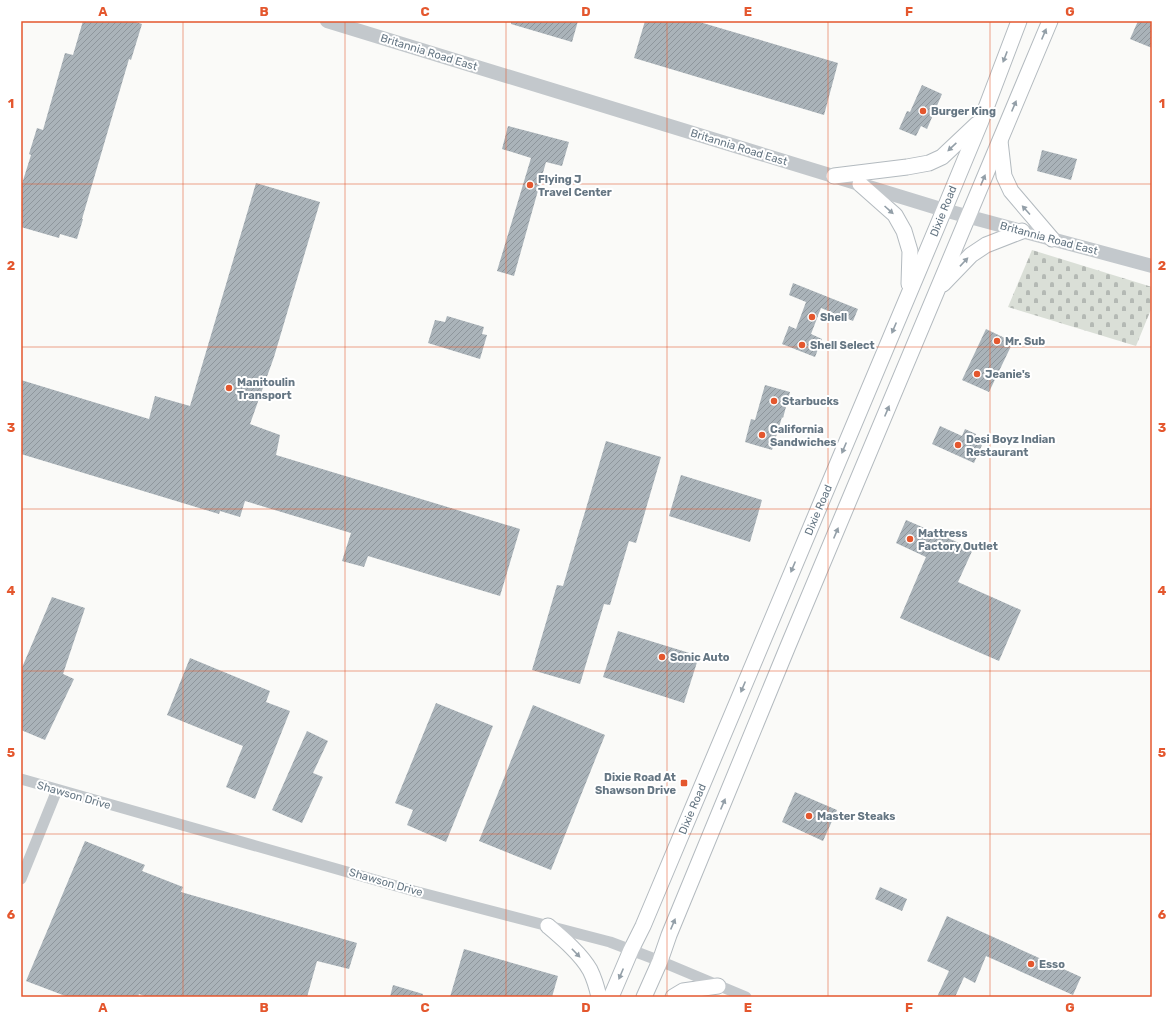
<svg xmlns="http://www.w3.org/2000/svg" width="1173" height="1018" font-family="Rubik,sans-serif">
  <defs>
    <pattern id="cemetery-stones" width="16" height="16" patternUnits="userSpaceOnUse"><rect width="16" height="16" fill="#dadfd7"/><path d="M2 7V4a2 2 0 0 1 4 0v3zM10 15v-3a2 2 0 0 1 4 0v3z" fill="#b4b9b4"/></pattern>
    <pattern id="building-hatch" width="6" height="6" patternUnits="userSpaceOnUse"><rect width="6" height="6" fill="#aab3b9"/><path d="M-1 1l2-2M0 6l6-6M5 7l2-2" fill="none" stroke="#8e969c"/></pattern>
  </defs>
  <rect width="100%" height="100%" fill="#fafaf8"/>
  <path fill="url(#cemetery-stones)" d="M1032,250l120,37v20l-16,39 -128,-39z"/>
  <g fill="url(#building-hatch)">
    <path d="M83,21h50l9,3 -11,36 -2,-1 -47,160h1l-6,20 -17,-5 -1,4 -38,-11v-40l10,-32 -2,-1 8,-26 6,2 22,-77 8,2z"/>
    <path d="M511,21h67l-6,21 -61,-18z"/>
    <path d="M645,21h51l142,42 -14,52 -190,-57z"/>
    <path d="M1138,21h14v27l-22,-9z"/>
    <path d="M922,85l20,9 -15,35 -6,-3 -5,10 -17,-7 8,-18 3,1z"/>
    <path d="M508,126l61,16 -7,24 -16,-4 -32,114 -17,-5 34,-113 -29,-9z"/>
    <path d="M1042,150l35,9 -6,21 -34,-9z"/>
    <path d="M256,183l64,19 -46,155 -24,67 30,11 -4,20 244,74 -20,67 -132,-40 -4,11 -22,-6 9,-28 -106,-32 -5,16 -20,-6 -1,3 -198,-60v-74l128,39 6,-23 35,10z"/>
    <path d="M793,283l65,26 -5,12 -32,-13 -10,26 11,5 -7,18 -33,-13 7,-18 7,3 10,-27 -17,-7z"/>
    <path d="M447,316l37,11 -2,7 5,1 -7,24 -52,-16 7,-23 10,2z"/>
    <path d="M986,329l27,13 -24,50 -27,-12z"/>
    <path d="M765,385l25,7 -7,26 -1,-1 -10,33 -27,-8 6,-23 4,1z"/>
    <path d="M940,426l22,10 3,-7 11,5 -3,7 9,4 -8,18 -42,-19z"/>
    <path d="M606,441l55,16 -25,86 -7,-2 -19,64 -6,-1 -24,80 -48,-14 25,-85 6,1z"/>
    <path d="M681,475l81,25 -12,42 -81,-26z"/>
    <path d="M906,520l67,29 -15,33 63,28 -22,51 -99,-43 26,-61 -30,-14z"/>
    <path d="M52,597l33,11 -22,66 11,5 -29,61 -24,-10v-60z"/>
    <path d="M618,631l81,25 -15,47 -81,-26z"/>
    <path d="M190,658l80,33 -4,11 24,9 -35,88 -29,-12 17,-41 -76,-31z"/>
    <path d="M436,703l57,23 -47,116 -39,-17 6,-15 -18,-7z"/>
    <path d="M533,705l72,30 -54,135 -72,-29z"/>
    <path d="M307,731l21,10 -15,32 10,4 -21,46 -30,-13z"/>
    <path d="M795,792l42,18 -14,31 -41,-19z"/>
    <path d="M85,841l60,24 -3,6 41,16 -2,5 176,51 -8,26 -32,-8 -10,36h-160l-8,-3 -1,3h-70l-42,-16z"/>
    <path d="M880,887l27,12 -5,12 -27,-12z"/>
    <path d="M947,916l134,61 -8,18 -87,-39 -11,27 -11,-6 -9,20h-18l12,-26 -22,-10z"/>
    <path d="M464,949l94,27 -6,21h-102z"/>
    <path d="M393,985l30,9v3h-33z"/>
  </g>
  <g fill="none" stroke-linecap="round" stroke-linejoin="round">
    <defs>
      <g id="secondary">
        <path d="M1000,141l4,35 7,15 41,48"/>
        <path d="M834,176l73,-9 22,-4 13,-6 35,-33"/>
        <path d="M860,184l35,31 9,16 6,20 -1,33"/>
        <path d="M943,284l28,-29 15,-10 36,-14"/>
        <path d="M548,926c14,12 33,28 42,44 4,8 7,18 9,27"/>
        <path d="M611,997l20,-47 12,-24 294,-699 44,-106 38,-100"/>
        <path d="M644,997l16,-36 9,-26 119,-289 262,-625"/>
        <path d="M673,997l10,-6 35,-5"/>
      </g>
    </defs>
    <use href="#secondary" stroke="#b3babf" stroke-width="17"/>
    <g stroke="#c3c8cc" stroke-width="11">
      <path d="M21,779l393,112 196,51 50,19 86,36"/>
      <path d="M21,879l36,-89"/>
    </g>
    <path stroke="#c3c8cc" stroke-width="14" d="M327,21l617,189 208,56"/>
    <use href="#secondary" stroke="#fff" stroke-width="15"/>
  </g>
  <defs><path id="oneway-solid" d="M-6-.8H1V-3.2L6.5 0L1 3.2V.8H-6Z"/></defs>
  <g fill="#939fa8">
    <use href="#oneway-solid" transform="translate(1044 34) rotate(-67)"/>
    <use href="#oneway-solid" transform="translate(1005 57) rotate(111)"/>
    <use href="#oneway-solid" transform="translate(1014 106) rotate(-67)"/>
    <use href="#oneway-solid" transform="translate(952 147) rotate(137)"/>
    <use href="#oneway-solid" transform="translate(983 180) rotate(-67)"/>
    <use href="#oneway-solid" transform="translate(889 210) rotate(42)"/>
    <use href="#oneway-solid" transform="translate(1026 210) rotate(-132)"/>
    <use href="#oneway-solid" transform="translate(964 262) rotate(-47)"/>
    <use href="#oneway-solid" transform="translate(894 328) rotate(113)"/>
    <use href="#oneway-solid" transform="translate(887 411) rotate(-67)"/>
    <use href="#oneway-solid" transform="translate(844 448) rotate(113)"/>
    <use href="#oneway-solid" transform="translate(836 533) rotate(-67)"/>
    <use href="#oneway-solid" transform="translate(793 567) rotate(113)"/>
    <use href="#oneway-solid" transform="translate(743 687) rotate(113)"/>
    <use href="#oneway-solid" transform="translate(723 804) rotate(-67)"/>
    <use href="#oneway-solid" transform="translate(673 924) rotate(-67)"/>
    <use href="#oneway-solid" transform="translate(576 953) rotate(46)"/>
    <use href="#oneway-solid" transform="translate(621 974) rotate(113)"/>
  </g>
  <path fill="none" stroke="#e4572e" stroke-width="1" stroke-opacity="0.55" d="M183,21v976M345,21v976M506,21v976M667,21v976M828,21v976M990,21v976M21,184h1131M21,347h1131M21,509h1131M21,671h1131M21,834h1131"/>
  <g fill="#e4572e" stroke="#fff" stroke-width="1.5">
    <circle cx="923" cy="111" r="4"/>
    <circle cx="530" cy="185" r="4"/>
    <circle cx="812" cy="317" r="4"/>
    <circle cx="997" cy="341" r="4"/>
    <circle cx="802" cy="345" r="4"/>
    <circle cx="977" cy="374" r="4"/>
    <circle cx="229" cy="388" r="4"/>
    <circle cx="774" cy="401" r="4"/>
    <circle cx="762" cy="435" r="4"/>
    <circle cx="958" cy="445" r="4"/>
    <circle cx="910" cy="539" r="4"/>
    <circle cx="662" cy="657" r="4"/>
    <rect x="680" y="779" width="8" height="8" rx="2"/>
    <circle cx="809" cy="816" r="4"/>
    <circle cx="1031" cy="964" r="4"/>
  </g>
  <g text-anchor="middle" stroke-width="4" stroke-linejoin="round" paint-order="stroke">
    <g font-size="11" fill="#657683" stroke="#fff">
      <text transform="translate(429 52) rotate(17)" y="4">Britannia Road East</text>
      <text transform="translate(739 147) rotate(17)" y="4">Britannia Road East</text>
      <text transform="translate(943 211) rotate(-68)" y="4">Dixie Road</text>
      <text transform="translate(1049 238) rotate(15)" y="4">Britannia Road East</text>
      <text transform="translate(818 510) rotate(-67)" y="4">Dixie Road</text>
      <text transform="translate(74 795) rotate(16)" y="4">Shawson Drive</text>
      <text transform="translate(692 809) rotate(-67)" y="4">Dixie Road</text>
      <text transform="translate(386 882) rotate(16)" y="4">Shawson Drive</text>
    </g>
    <g font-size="11" font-weight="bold" fill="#657683" stroke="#fff" text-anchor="start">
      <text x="931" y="115">Burger King</text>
      <text x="538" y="183">Flying J<tspan x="538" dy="13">Travel Center</tspan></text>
      <text x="820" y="321">Shell</text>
      <text x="1005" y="345">Mr. Sub</text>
      <text x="810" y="349">Shell Select</text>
      <text x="985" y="378">Jeanie's</text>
      <text x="237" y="386">Manitoulin<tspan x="237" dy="13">Transport</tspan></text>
      <text x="782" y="405">Starbucks</text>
      <text x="770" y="433">California<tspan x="770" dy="13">Sandwiches</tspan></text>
      <text x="966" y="443">Desi Boyz Indian<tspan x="966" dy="13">Restaurant</tspan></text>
      <text x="918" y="537">Mattress<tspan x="918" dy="13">Factory Outlet</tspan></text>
      <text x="670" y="661">Sonic Auto</text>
      <text x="676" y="781" text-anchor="end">Dixie Road At<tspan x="676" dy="13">Shawson Drive</tspan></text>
      <text x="817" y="820">Master Steaks</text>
      <text x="1039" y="968">Esso</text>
    </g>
  </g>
  <rect width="1173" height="1018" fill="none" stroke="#ffffff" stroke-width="44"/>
  <rect x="22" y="22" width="1129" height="974" fill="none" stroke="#e4572e" stroke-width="1.5"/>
  <g font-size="13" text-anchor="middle" font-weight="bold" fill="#e4572e">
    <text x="103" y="16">A</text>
    <text x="264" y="16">B</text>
    <text x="425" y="16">C</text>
    <text x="586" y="16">D</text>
    <text x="748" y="16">E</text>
    <text x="909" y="16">F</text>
    <text x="1070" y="16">G</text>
    <text x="11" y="108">1</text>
    <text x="1162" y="108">1</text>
    <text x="11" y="270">2</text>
    <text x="1162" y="270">2</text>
    <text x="11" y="432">3</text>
    <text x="1162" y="432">3</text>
    <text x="11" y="595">4</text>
    <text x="1162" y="595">4</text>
    <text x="11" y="757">5</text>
    <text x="1162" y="757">5</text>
    <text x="11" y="919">6</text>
    <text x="1162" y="919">6</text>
    <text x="103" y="1012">A</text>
    <text x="264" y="1012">B</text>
    <text x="425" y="1012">C</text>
    <text x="586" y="1012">D</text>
    <text x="748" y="1012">E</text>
    <text x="909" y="1012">F</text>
    <text x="1070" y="1012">G</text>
  </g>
</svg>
